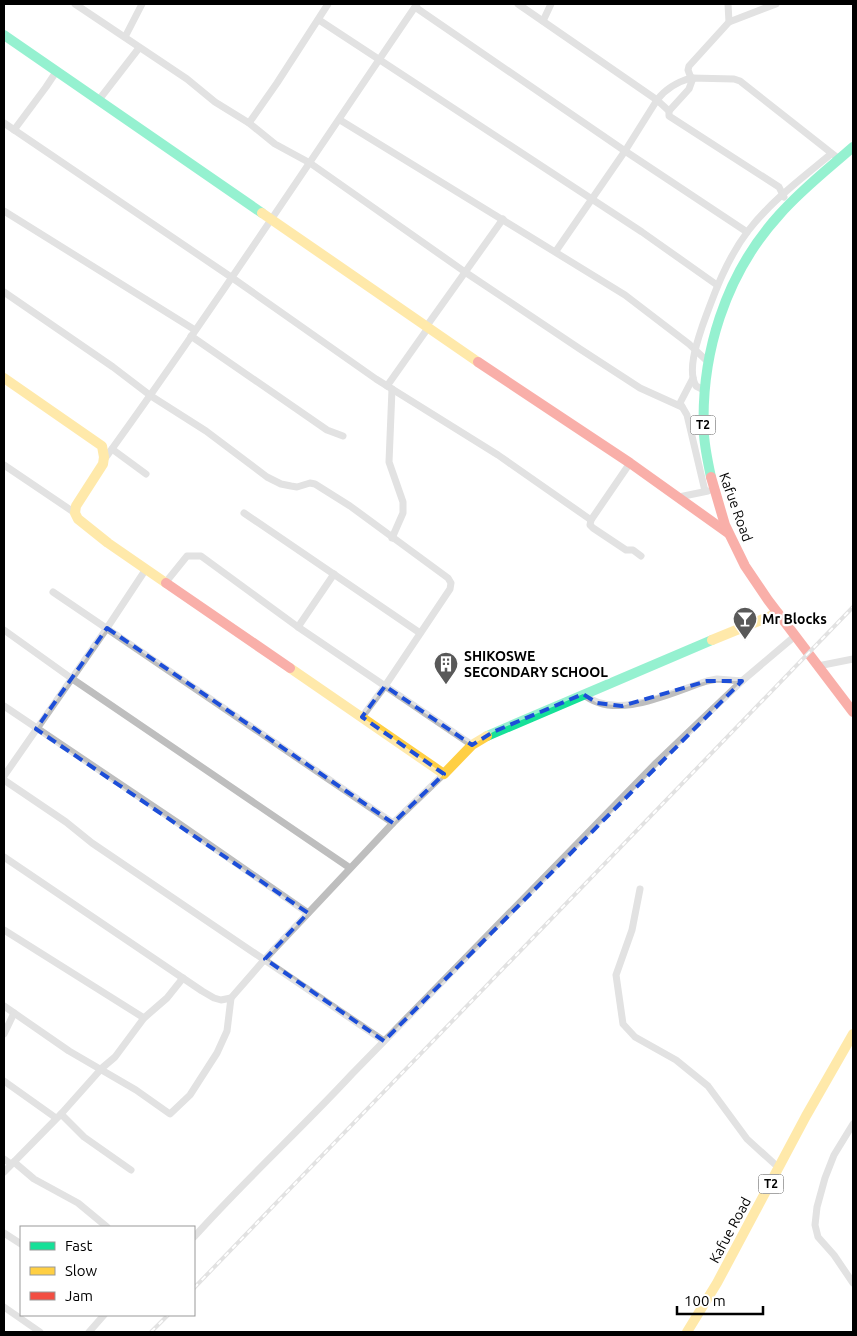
<svg xmlns="http://www.w3.org/2000/svg" width="857" height="1336" font-family="Ubuntu,sans-serif">
  <rect width="100%" height="100%" fill="#fff"/>
  <g fill="none" stroke-linecap="round" stroke-linejoin="round">
    <g stroke="#bebebe" stroke-width="7">
      <path d="M75,4l112,75 28,23 34,21 26,21 35,19 155,109 115,77 60,39 42,19"/>
      <path d="M518,4l139,96c9,-12 20,-18 34,-22l43,1 6,2 99,78"/>
      <path d="M415,7l210,144 122,81"/>
      <path d="M319,20l323,212 75,53"/>
      <path d="M543,21l8,-17"/>
      <path d="M729,22l47,-18"/>
      <path d="M125,37l17,-33"/>
      <path d="M691,78l-3,-8 1,-4 40,-44 -1,-18"/>
      <path d="M693,78l-4,11 -20,22v5l110,71 5,10"/>
      <path d="M98,101l41,-53"/>
      <path d="M340,120l285,175 64,49 18,17"/>
      <path d="M4,123l227,154 145,102 122,76 93,65"/>
      <path d="M249,123l28,-40 51,-79"/>
      <path d="M14,130l32,-43 10,-15"/>
      <path d="M4,211l191,119"/>
      <path d="M556,251l69,-100 32,-51 12,11"/>
      <path d="M4,292l109,75 38,29 55,35 61,46 14,7 10,2 6,1 13,-4 5,1 35,22 98,72 3,5 -1,6 -65,97 -23,31"/>
      <path d="M426,327l77,-108"/>
      <path d="M191,336l136,94 16,6"/>
      <path d="M693,378l-13,25 7,12 18,76"/>
      <path d="M387,386l41,-58"/>
      <path d="M392,389l-3,73 14,40v11l-11,25"/>
      <path d="M704,390l-8,-4c-9,-15 1,-44 6,-59 12,-33 24,-67 46,-96 23,-30 54,-53 83,-77"/>
      <path d="M112,449l34,25"/>
      <path d="M104,460c108,-149 209,-304 313,-456"/>
      <path d="M630,463l-39,57 -1,5 3,3 33,22h7l8,6"/>
      <path d="M4,465l71,48"/>
      <path d="M679,497l29,-6"/>
      <path d="M244,513l176,120"/>
      <path d="M166,582l21,-26h14l97,71 174,118"/>
      <path d="M53,592l340,231"/>
      <path d="M298,627l36,-53"/>
      <path d="M4,630l67,48 279,190"/>
      <path d="M818,666l35,-7"/>
      <path d="M583,694c33,28 89,-2 124,-13l10,-2 25,2"/>
      <path d="M4,706l174,117 130,90"/>
      <path d="M4,776l103,-148 39,-59"/>
      <path d="M4,780l62,42 26,21 292,198"/>
      <path d="M4,857l198,134 12,7 7,2 10,-2 34,-39 128,-136 51,-49"/>
      <path d="M640,889l-8,41 -16,45 7,49 12,13 41,23 32,26 39,53 32,29"/>
      <path d="M4,930l140,88"/>
      <path d="M4,1006l65,45 67,39 34,24 20,-19 27,-42 10,-22 4,-33"/>
      <path d="M4,1034l10,-21"/>
      <path d="M4,1081l52,37"/>
      <path d="M61,1114l23,23 47,33"/>
      <path d="M853,1124l-19,31 -9,23 -8,29 -2,18 3,12 16,18 19,28"/>
      <path d="M4,1159l7,5"/>
      <path d="M14,1162l20,17 44,24 29,24"/>
      <path d="M4,1172l57,-58 41,-46 13,-11 29,-39 23,-20 16,-20"/>
      <path d="M4,1233l17,11"/>
      <path d="M194,1237c50,-56 106,-107 158,-163l304,-311 86,-82 53,-45"/>
      <path d="M4,1307l36,25"/>
      <path d="M89,1332l15,-17"/>
    </g>
    <g stroke="#16e098" stroke-width="10">
      <path d="M4,35l258,178"/>
      <path d="M711,477c-3,-14 -6,-28 -7,-42 -4,-80 21,-161 76,-221 22,-25 48,-45 73,-67"/>
      <path d="M487,736l225,-96"/>
    </g>
    <g stroke="#ffcf43" stroke-width="10">
      <path d="M262,213l216,149"/>
      <path d="M4,378l98,68 2,11 -1,7 -27,42 -1,7 3,6 30,24 58,40"/>
      <path d="M712,640l66,-27"/>
      <path d="M290,668l154,106 28,-29 15,-9"/>
      <path d="M687,1332l30,-49 89,-167 47,-82"/>
    </g>
    <g stroke="#f24e42" stroke-width="10">
      <path d="M478,362l152,101 98,70"/>
      <path d="M711,477l14,48 20,41 23,34 85,112"/>
      <path d="M166,583l124,85"/>
    </g>
    <defs>
      <g id="rail">
        <path d="M194,1288l659,-681"/>
        <path d="M151,1332l17,-17"/>
      </g>
    </defs>
    <use href="#rail" stroke="#bebebe" stroke-width="4"/>
    <use href="#rail" stroke="#fff" stroke-width="2" stroke-dasharray="5.5" stroke-linecap="butt"/>
  </g>
  <path d="M0 0H857V1336H0ZM107,628l286,195 51,-49 -82,-57 23,-31 87,59 21,-13 90,-38 14,9 25,3 85,-25h35l-358,360 -119,-82 43,-46 -272,-184z" fill="#fff" fill-opacity=".55" fill-rule="evenodd"/>
  <path fill="none" stroke="#1d4ed8" stroke-width="4" stroke-dasharray="10 6" stroke-linejoin="round" d="M107,628l286,195 51,-49 -82,-57 23,-31 87,59 21,-13 90,-38 14,9 25,3 85,-25h35l-358,360 -119,-82 43,-46 -272,-184z"/>
  <defs>
    <symbol id="bar-pin" viewBox="-11 -11 22 30"><path d="M0 17L-7.5 6A9.5 9.5 0 1 1 7.5 6Z" fill="#595959" stroke="#fff"/><path d="M-6-5H6L.8 .8V4.5H3.5V6h-7V4.5H-.8V.8Z" fill="#fff"/></symbol>
    <symbol id="building-pin" viewBox="-11 -11 22 30"><path d="M0 17L-7.5 6A9.5 9.5 0 1 1 7.5 6Z" fill="#595959" stroke="#fff"/><path d="M-4-6H4V6H1V3H-1V6H-4ZM-2.5-4.3h1.7v1.8h-1.7ZM.8-4.3h1.7v1.8H.8ZM-2.5-1h1.7V.8h-1.7ZM.8-1h1.7V.8H.8Z" fill="#fff"/></symbol>
  </defs>
  <g fill-rule="evenodd">
    <use href="#bar-pin" x="731" y="605" width="28" height="38"/>
    <use href="#building-pin" x="432" y="650" width="28" height="38"/>
  </g>
  <g text-anchor="middle" stroke-width="4.5" stroke-linejoin="round" paint-order="stroke">
    <g fill="#fff" stroke="#4c4c4c" stroke-width="1">
      <rect x="690.5" y="415.5" width="25" height="19" rx="4"/>
      <rect x="758.5" y="1174.5" width="25" height="19" rx="4"/>
    </g>
    <g font-size="12" font-weight="bold" fill="#000">
      <text x="703" y="429">T2</text>
      <text x="771" y="1188">T2</text>
    </g>
    <g font-size="14" fill="#000" stroke="#fff">
      <text transform="translate(736 507) rotate(70)" y="5">Kafue Road</text>
      <text transform="translate(730 1230) rotate(-62)" y="5">Kafue Road</text>
    </g>
    <g font-size="14" font-weight="bold" fill="#000" stroke="#fff" text-anchor="start">
      <text x="762" y="624">Mr Blocks</text>
      <text x="464" y="661">SHIKOSWE<tspan x="464" dy="16">SECONDARY SCHOOL</tspan></text>
    </g>
  </g>
  <rect width="857" height="1336" fill="none" stroke="#000000" stroke-width="10"/>
  <rect x="20" y="1226" width="175" height="90" fill="#ffffff" stroke="#999999"/>
  <rect x="30" y="1242" width="25" height="8" fill="#16e098" stroke="#999999"/>
  <text x="65" y="1251" font-size="15" fill="#000000">Fast</text>
  <rect x="30" y="1267" width="25" height="8" fill="#ffcf43" stroke="#999999"/>
  <text x="65" y="1276" font-size="15" fill="#000000">Slow</text>
  <rect x="30" y="1292" width="25" height="8" fill="#f24e42" stroke="#999999"/>
  <text x="65" y="1301" font-size="15" fill="#000000">Jam</text>
  <path d="M677 1306v8h86v-8" fill="none" stroke="#000000" stroke-width="2.5"/>
  <text x="684" y="1306" font-size="15" fill="#000000" stroke="#ffffff" stroke-width="4" paint-order="stroke">100 m</text>
</svg>
